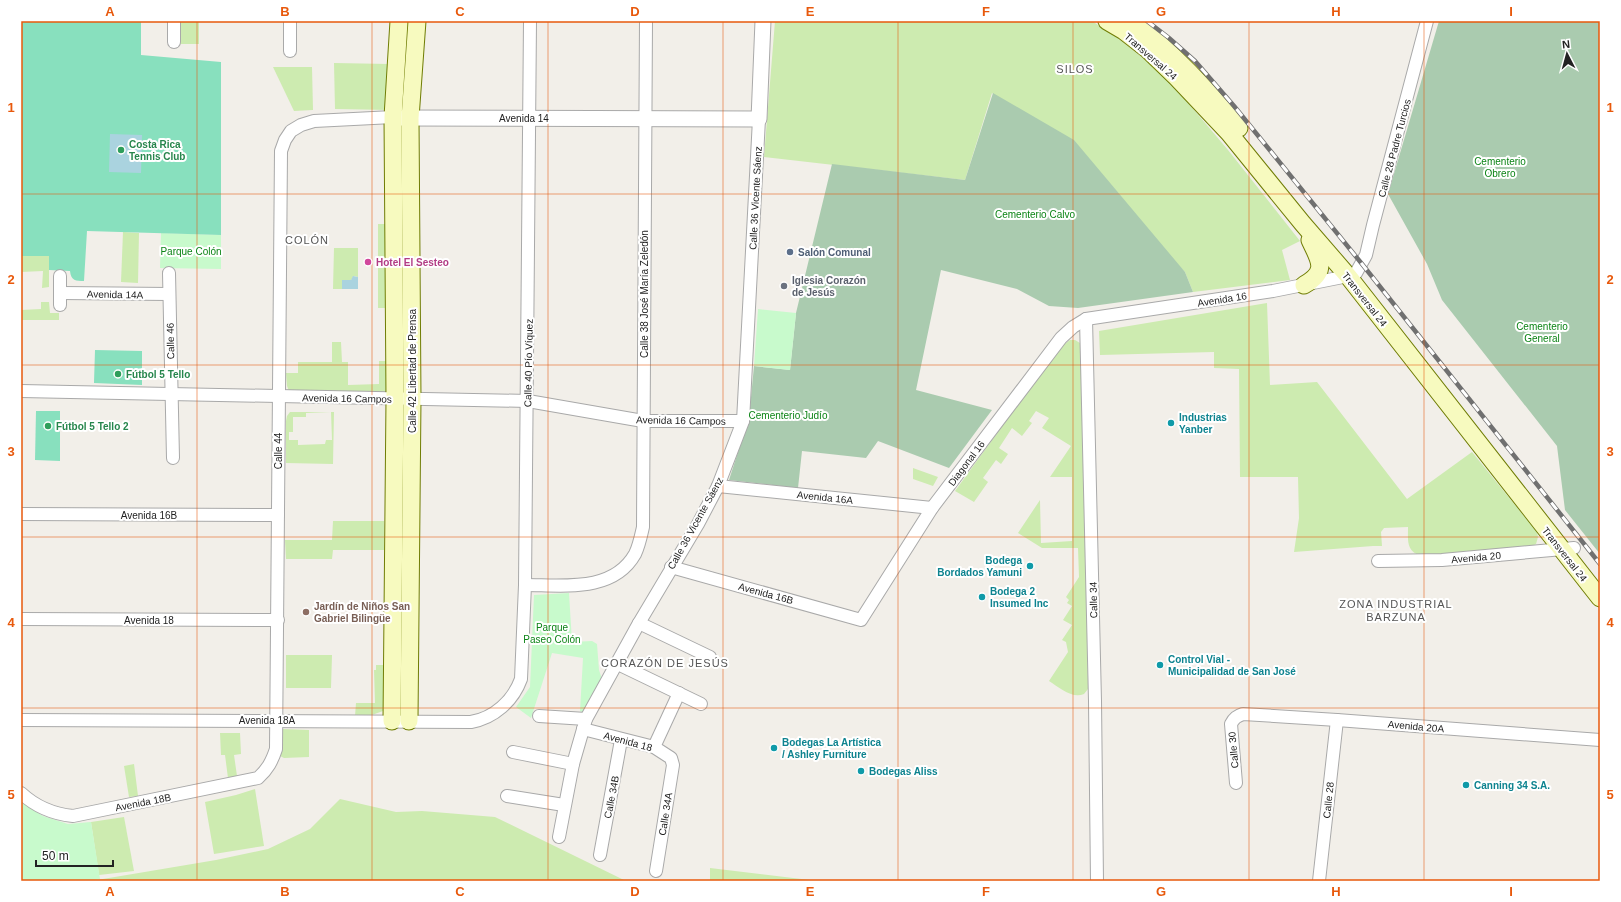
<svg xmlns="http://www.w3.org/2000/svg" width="1621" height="902" font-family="Helvetica,sans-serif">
  <rect width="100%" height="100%" fill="#f2efe9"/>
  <g fill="#cdebb0" fill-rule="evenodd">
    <rect x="178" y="21" width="21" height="23"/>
    <path d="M775,21h317l27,18 29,23 30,29 50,59 72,91 -18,9 8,30 -97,12 -8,-20 -193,-179 -27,87 -201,-23z"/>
    <path d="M334,63l56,1v46l-55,-1z"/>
    <path d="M273,67h39l1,43 -19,1z"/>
    <path d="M378,224h9l1,84h-10z"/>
    <path d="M123,232l16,1 -1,50 -17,-1z"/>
    <path d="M334,248h24v29l-4,-1 -3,4h-9v9h-9z"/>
    <path d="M21,256h28v31l-7,1 1,-17 -22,1z"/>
    <path d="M41,302h8l1,11h9v7h-38v-10l20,-1z"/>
    <path d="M1267,303l3,82 47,-3 90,117 65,-47 65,80 1,5 -2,7 -4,2 -111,10c-15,-5 -13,-15 -13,-29l-24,1 -3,4 1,14h-9l-79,6 5,-34 -1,-41h-58l-1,-108 -25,-1v-16l-114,3 -1,-24z"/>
    <path d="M1070,340h5l5,3 2,6 4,199 2,141 -4,5c-12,5 -24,-6 -35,-13l19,-29 -2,-10 -4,-2 10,-15 -9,-5 9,-14 -5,-3 2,-3 -3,-3 13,-20 -1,-29h-36l-24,-15 22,-33 1,43 31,-2v-64h-22l21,-31 -29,-18 7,-10 -13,-7 -7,10 3,2 -10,13 -10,-8 -13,20 9,6 -7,10 -5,-4 -13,18 5,4 -14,20 -19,-11 104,-143z"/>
    <path d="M332,342h9l1,20h6v23l31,-1v-23h10l-1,29 -2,2 -97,-1 -2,-5 -1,-13h12v-11h34z"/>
    <path d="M290,412h44l-1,52 -47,-1v-42l1,-5zM306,413l25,-1 1,28h-6l-1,4 -27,1v-5h-9v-8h4v-15h13z"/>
    <path d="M913,468l25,9 -5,9 -20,-7z"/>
    <path d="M333,521h51v29h-51l-1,9h-46l-1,-19h47z"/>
    <path d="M286,655h46l-1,33h-45z"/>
    <path d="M376,665h7v46l-11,4 -17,1 1,-13h19l-1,-33h2z"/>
    <path d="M283,729l26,1v27l-25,1 -4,-2v-23z"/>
    <path d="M220,733h20l1,21 -7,1 3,21 -9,2 -3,-23h-4z"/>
    <path d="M134,764l4,32 -9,1 -5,-31z"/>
    <path d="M255,789l9,57 -50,8 -9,-52 31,-7z"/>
    <path d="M340,799l56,13 26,-1 73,6 131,64h-535l125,-21 52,-11 42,-20z"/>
    <path d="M124,817l10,54 -35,4 -8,-53z"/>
    <path d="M710,868l108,13h-108z"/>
  </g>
  <g fill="#aacbaf">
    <path d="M1439,21h161v533l-35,-44 -8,-64 -115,-146 -15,-36 -39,-70z"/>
    <path d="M993,93l81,47 111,132 8,20 -115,16 -29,-2 -32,-17 -76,-19 -25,120 76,20 -43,58 -71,-27 -12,17 -64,-7 -4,37 -69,-8 20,-62 5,-52 36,4 6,-57 36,-149 133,16z"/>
  </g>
  <g fill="#c8facc">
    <path d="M161,233l60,2v34l-61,-1z"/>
    <path d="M758,309l38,4 -6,57 -36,-4z"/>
    <path d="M569,593l3,49 20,-1 5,3 2,26 3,9 -18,34 -4,-2 3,-53 -31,-5 -21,65 -15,-11 14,-20 4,-92z"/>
    <path d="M21,802l22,14 25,8 23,-2 9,57 -9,2h-70z"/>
  </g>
  <g fill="#88e0be">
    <path d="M22,21h119v34l80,7v173l-134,-4 -3,50c-8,0 -13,0 -14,-10l-21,-1v-14h-28z"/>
    <path d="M95,350l47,1v34l-48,-2z"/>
    <path d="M36,411h24v50l-25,-1z"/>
  </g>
  <g fill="#aad3df">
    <path d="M110,134l32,1 -1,38 -32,-1z"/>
    <path d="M353,276l5,1v12h-16v-9h9z"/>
  </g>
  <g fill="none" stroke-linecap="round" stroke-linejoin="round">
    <defs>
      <g id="minor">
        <path d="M174,42v-21"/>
        <path d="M290,51v-30"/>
        <path d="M169,273l4,185"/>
        <path d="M60,276v29"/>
        <path d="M61,293l108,1"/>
        <path d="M1086,319l9,382 2,180"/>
        <path d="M21,391l507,10 115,20h100"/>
        <path d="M718,486l214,22"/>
        <path d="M21,514l257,1"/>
        <path d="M1378,561l64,-1 132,-12"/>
        <path d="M671,567l190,53 71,-112 129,-170 12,-11 13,-8 187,-28 75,-15 8,-3 10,-18 7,-30 54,-204"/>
        <path d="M525,585c37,0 88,8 110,-31 4,-8 6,-18 8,-27l3,-506"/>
        <path d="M21,619l257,1"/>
        <path d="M639,623l71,34"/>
        <path d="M618,664l83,40"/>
        <path d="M539,716l47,3"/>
        <path d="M21,720l450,2c23,-4 42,-21 50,-43l4,-94 5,-564"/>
        <path d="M583,729l71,18 17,11 2,7 -17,106"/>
        <path d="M654,747l25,-54"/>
        <path d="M513,752l60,12"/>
        <path d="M1236,783l-5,-59c3,-6 6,-8 12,-10l94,6 263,20"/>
        <path d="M21,793c15,14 32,21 52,23l185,-38c10,-9 14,-17 18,-29l5,-598 4,-11 6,-9 10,-6 13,-4 79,-4"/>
        <path d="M507,796l57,9"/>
        <path d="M559,837l14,-73 13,-45 53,-96 59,-99 20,-38 25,-65 16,-302"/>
        <path d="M600,855l21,-115"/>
        <path d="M1319,881l18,-161"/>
      </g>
      <path id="tertiary" d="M399,118l360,1 4,-98"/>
      <g id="secondary">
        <path d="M1107,21l17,10 23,18 30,29 52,55 74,91 45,52 252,322"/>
        <path d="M1132,21c41,31 74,68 107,107"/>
        <path d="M1304,285c25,-14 15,-25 6,-45"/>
        <path d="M392,721l3,-322 -2,-282 6,-96"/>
        <path d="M409,721l3,-322 -2,-281 7,-97"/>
      </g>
    </defs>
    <use href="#minor" stroke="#a9a9a9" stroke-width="14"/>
    <use href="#tertiary" stroke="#a9a9a9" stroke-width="17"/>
    <use href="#secondary" stroke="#707d05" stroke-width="19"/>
    <use href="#minor" stroke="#fff" stroke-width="12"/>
    <use href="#tertiary" stroke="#fff" stroke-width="15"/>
    <use href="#secondary" stroke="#f7fabf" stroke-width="17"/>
    <defs>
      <path id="rail" d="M1147,21l22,17 26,23 39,45 128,158 238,300"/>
    </defs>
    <use href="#rail" stroke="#707070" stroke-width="4.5"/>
    <use href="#rail" stroke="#fff" stroke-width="3" stroke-dasharray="9" stroke-linecap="butt"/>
  </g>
  <path fill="none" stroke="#e8590c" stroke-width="1" stroke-opacity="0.55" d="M197,21v860M372,21v860M548,21v860M723,21v860M898,21v860M1073,21v860M1249,21v860M1424,21v860M21,194h1579M21,365h1579M21,537h1579M21,708h1579"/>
  <g fill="#2e9e5b" stroke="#fff" stroke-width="1.5">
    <circle cx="121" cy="150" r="4"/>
    <circle cx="118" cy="374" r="4"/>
    <circle cx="48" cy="426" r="4"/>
  </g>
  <circle fill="#5c6f8a" stroke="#fff" stroke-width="1.5" cx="790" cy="252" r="4"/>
  <circle fill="#d1479c" stroke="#fff" stroke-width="1.5" cx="368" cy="262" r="4"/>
  <circle fill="#6b7280" stroke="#fff" stroke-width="1.5" cx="784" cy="286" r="4"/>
  <g fill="#0f9aa8" stroke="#fff" stroke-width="1.5">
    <circle cx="1171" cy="423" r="4"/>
    <circle cx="1030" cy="566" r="4"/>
    <circle cx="982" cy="597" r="4"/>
    <circle cx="1160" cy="665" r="4"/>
    <circle cx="774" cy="748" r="4"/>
    <circle cx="861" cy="771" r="4"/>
    <circle cx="1466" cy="785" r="4"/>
  </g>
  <circle fill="#8d6e63" stroke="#fff" stroke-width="1.5" cx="306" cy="612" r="4"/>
  <g text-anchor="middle" stroke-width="4" stroke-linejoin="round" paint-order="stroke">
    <g font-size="10" fill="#222" stroke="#fff">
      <text transform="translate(1151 56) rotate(41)" y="4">Transversal 24</text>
      <text x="524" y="122">Avenida 14</text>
      <text transform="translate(1394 148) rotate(-75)" y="4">Calle 28 Padre Turcios</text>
      <text transform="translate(755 198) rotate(-87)" y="4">Calle 36 Vicente Sáenz</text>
      <text transform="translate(115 294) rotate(1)" y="4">Avenida 14A</text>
      <text transform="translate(644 294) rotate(-90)" y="4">Calle 38 José María Zeledón</text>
      <text transform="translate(1222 299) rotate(-9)" y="4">Avenida 16</text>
      <text transform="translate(1365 299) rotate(52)" y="4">Transversal 24</text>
      <text transform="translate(170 341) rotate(-91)" y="4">Calle 46</text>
      <text transform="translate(528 363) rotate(-89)" y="4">Calle 40 Pío Víquez</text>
      <text transform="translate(412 371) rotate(-90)" y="4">Calle 42 Libertad de Prensa</text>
      <text transform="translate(347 398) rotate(1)" y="4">Avenida 16 Campos</text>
      <text transform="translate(681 420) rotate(1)" y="4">Avenida 16 Campos</text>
      <text transform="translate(278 451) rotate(-90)" y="4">Calle 44</text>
      <text transform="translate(966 463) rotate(-53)" y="4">Diagonal 16</text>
      <text transform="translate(825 497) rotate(6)" y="4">Avenida 16A</text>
      <text x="149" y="519">Avenida 16B</text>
      <text transform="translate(695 523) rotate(-61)" y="4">Calle 36 Vicente Sáenz</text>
      <text transform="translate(1565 554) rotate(52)" y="4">Transversal 24</text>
      <text transform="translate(1476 557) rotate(-5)" y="4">Avenida 20</text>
      <text transform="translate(766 593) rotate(15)" y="4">Avenida 16B</text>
      <text transform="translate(1093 600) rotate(-91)" y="4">Calle 34</text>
      <text x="149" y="624">Avenida 18</text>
      <text x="267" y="724">Avenida 18A</text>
      <text transform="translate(1416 726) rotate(5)" y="4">Avenida 20A</text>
      <text transform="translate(628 741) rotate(15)" y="4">Avenida 18</text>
      <text transform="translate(1233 750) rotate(-95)" y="4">Calle 30</text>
      <text transform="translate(611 797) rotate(-79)" y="4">Calle 34B</text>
      <text transform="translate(1328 800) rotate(-84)" y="4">Calle 28</text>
      <text transform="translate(143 802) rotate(-11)" y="4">Avenida 18B</text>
      <text transform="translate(665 814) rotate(-81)" y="4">Calle 34A</text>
    </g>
    <g font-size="10" font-weight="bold" fill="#27864d" stroke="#fff" text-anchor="start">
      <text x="129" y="148">Costa Rica<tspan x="129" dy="12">Tennis Club</tspan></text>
      <text x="126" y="378">Fútbol 5 Tello</text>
      <text x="56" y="430">Fútbol 5 Tello 2</text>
    </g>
    <g font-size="10" fill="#0c8416" stroke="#fff">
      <text x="1500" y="165">Cementerio<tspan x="1500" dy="12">Obrero</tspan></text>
      <text x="1035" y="218">Cementerio Calvo</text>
      <text x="191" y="255">Parque Colón</text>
      <text x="1542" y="330">Cementerio<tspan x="1542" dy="12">General</tspan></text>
      <text x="788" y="419">Cementerio Judío</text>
      <text x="552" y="631">Parque<tspan x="552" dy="12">Paseo Colón</tspan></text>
    </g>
    <g font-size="10" font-weight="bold" fill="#4e5e75" stroke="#fff" text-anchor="start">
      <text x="798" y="256">Salón Comunal</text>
    </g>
    <g font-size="10" font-weight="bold" fill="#b23c85" stroke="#fff" text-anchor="start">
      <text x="376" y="266">Hotel El Sesteo</text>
    </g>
    <g font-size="10" font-weight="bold" fill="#5b616d" stroke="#fff" text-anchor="start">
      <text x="792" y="284">Iglesia Corazón<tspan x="792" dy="12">de Jesús</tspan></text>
    </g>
    <g font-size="10" font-weight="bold" fill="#0d838f" stroke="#fff" text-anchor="start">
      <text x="1179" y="421">Industrias<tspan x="1179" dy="12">Yanber</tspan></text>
      <text x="1022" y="564" text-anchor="end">Bodega<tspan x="1022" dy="12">Bordados Yamuni</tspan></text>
      <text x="990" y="595">Bodega 2<tspan x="990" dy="12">Insumed Inc</tspan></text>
      <text x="1168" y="663">Control Vial -<tspan x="1168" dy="12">Municipalidad de San José</tspan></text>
      <text x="782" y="746">Bodegas La Artística<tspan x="782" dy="12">/ Ashley Furniture</tspan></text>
      <text x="869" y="775">Bodegas Aliss</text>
      <text x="1474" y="789">Canning 34 S.A.</text>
    </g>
    <g font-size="10" font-weight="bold" fill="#785e54" stroke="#fff" text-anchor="start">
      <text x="314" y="610">Jardín de Niños San<tspan x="314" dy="12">Gabriel Bilingüe</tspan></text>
    </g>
    <g font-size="11" letter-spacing="1" fill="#555" stroke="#fff">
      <text x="1075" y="73">SILOS</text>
      <text x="307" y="244">COLÓN</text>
      <text x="1396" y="608">ZONA INDUSTRIAL<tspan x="1396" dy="13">BARZUNA</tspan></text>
      <text x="665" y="667">CORAZÓN DE JESÚS</text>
    </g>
  </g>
  <rect width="1621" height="902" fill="none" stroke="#ffffff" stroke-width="44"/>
  <g transform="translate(1567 54) rotate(354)" stroke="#ffffff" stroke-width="3" paint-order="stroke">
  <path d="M0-3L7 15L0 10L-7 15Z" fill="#222222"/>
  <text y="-6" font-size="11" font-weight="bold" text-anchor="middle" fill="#222222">N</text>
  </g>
  <path d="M36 860v6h77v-6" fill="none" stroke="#222222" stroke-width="2"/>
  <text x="42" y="860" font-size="12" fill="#222222" stroke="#ffffff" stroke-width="3" paint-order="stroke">50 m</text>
  <rect x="22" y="22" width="1577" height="858" fill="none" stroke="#e8590c" stroke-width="1.5"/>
  <g font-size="13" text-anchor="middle" font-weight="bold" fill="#e8590c">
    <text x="110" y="16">A</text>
    <text x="285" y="16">B</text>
    <text x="460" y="16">C</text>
    <text x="635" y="16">D</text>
    <text x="810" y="16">E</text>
    <text x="986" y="16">F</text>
    <text x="1161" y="16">G</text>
    <text x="1336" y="16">H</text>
    <text x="1511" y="16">I</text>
    <text x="11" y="112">1</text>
    <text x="1610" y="112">1</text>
    <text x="11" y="284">2</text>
    <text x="1610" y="284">2</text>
    <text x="11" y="456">3</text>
    <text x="1610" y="456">3</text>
    <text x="11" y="627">4</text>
    <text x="1610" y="627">4</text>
    <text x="11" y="799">5</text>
    <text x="1610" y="799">5</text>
    <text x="110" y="896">A</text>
    <text x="285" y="896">B</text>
    <text x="460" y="896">C</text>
    <text x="635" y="896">D</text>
    <text x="810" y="896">E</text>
    <text x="986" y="896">F</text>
    <text x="1161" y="896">G</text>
    <text x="1336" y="896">H</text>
    <text x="1511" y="896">I</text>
  </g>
</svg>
